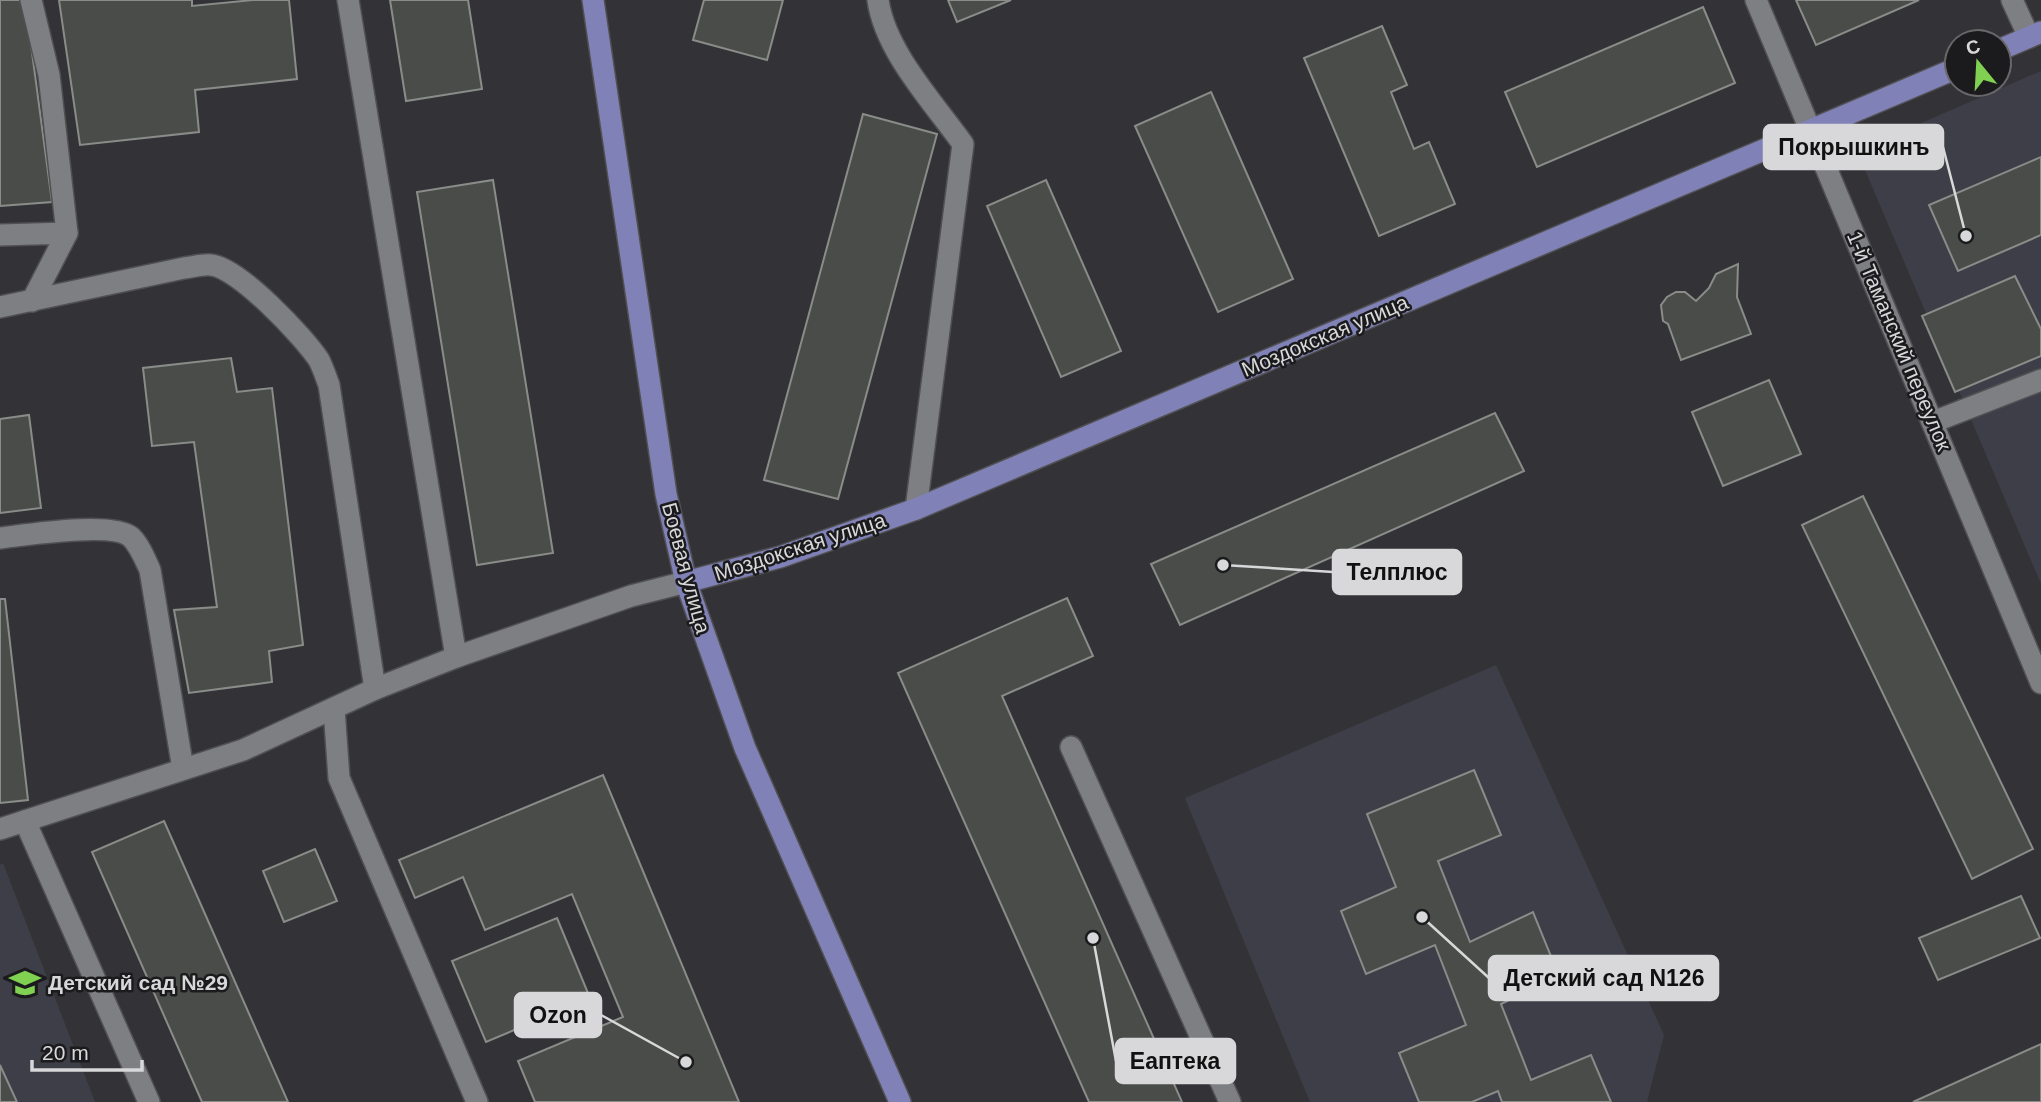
<svg xmlns="http://www.w3.org/2000/svg" width="2041" height="1102" font-family="Arial,sans-serif">
  <rect width="100%" height="100%" fill="#333337"/>
  <g fill="#3d3e47">
    <path d="M2041,71v513l-184,-433z"/>
    <path d="M1496,665l168,370 -17,67h-337l-125,-304z"/>
    <path d="M3,863l92,239h-95v-237z"/>
  </g>
  <g fill="#4a4c49" stroke="#898c88" stroke-width="2">
    <path d="M0,0h25l27,202 -52,4z"/>
    <path d="M59,0h133v6l61,-6h36l8,79 -102,11 4,42 -119,13z"/>
    <path d="M390,0h78l14,89 -76,12z"/>
    <path d="M704,0h79l-16,60 -74,-20z"/>
    <path d="M948,0h63l-54,22z"/>
    <path d="M1796,0h123l-103,45z"/>
    <path d="M1703,7l32,76 -198,84 -32,-75z"/>
    <path d="M1382,26l25,59 -16,7 23,57 15,-7 26,62 -76,32 -75,-178z"/>
    <path d="M1211,92l82,187 -75,33 -83,-186z"/>
    <path d="M863,114l74,20 -99,365 -74,-19z"/>
    <path d="M2041,157v78l-83,36 -29,-66z"/>
    <path d="M493,180l60,373 -76,12 -60,-373z"/>
    <path d="M1046,180l75,171 -60,26 -74,-171z"/>
    <path d="M1738,264l-1,33 14,37 -70,26 -13,-36 -5,-3 -2,-16 6,-8 9,-5h9l11,9 13,-13 7,-14z"/>
    <path d="M2015,276l26,53v27l-86,36 -33,-76z"/>
    <path d="M231,358l6,34 35,-4 31,257 -34,6 3,31 -83,11 -15,-83 43,-3 -23,-165 -42,4 -9,-78z"/>
    <path d="M1769,380l32,74 -78,32 -31,-74z"/>
    <path d="M1495,413l29,58 -344,154 -29,-61z"/>
    <path d="M29,415l12,93 -41,5v-94z"/>
    <path d="M1863,496l170,353 -61,30 -170,-354z"/>
    <path d="M1067,598l26,58 -91,40 180,406h-93l-191,-429z"/>
    <path d="M0,599h5l23,201 -28,3z"/>
    <path d="M1474,770l27,65 -63,26 32,81 63,-30 26,64 -58,28 30,76 60,-25 20,47h-109l-4,-11 -26,11h-53l-20,-49 67,-28 -31,-80 -69,29 -25,-63 55,-24 -29,-73z"/>
    <path d="M603,775l136,327h-204l-17,-41 105,-44 -51,-123 -87,36 -22,-53 -48,21 -16,-38z"/>
    <path d="M164,821l124,281h-86l-110,-250z"/>
    <path d="M315,849l22,52 -53,21 -21,-51z"/>
    <path d="M2021,896l19,42 -102,42 -19,-42z"/>
    <path d="M557,918l33,80 -104,44 -34,-81z"/>
    <path d="M2041,1044v58h-128z"/>
    <path d="M0,1065l17,37h-17z"/>
  </g>
  <g fill="none" stroke-linecap="round" stroke-linejoin="round">
    <defs>
      <g id="minor">
        <path d="M31,0l18,75 18,158"/>
        <path d="M348,0l108,657"/>
        <path d="M878,0c7,51 55,102 85,144l-47,365"/>
        <path d="M1756,0l285,683"/>
        <path d="M2012,0l17,37"/>
        <path d="M0,235l67,-2 -35,68"/>
        <path d="M0,307l184,-39c9,-1 19,-4 27,-3 27,2 93,72 108,95 4,8 7,17 10,25l46,304"/>
        <path d="M1933,422l108,-42"/>
        <path d="M0,538c26,-3 112,-17 131,-1 9,9 14,22 19,33l33,199"/>
        <path d="M334,709l5,69 138,324"/>
        <path d="M1071,747l159,355"/>
        <path d="M25,821l124,281"/>
        <path d="M0,829l243,-79 132,-61 81,-32 175,-61 55,-14"/>
      </g>
      <g id="major">
        <path d="M593,0l73,494 20,88 59,166 155,354"/>
        <path d="M1999,50l42,-18"/>
        <path d="M686,582l94,-25 136,-48 1041,-441"/>
      </g>
    </defs>
    <use href="#minor" stroke="#505053" stroke-width="24"/>
    <use href="#major" stroke="#505053" stroke-width="24"/>
    <use href="#minor" stroke="#7e7f83" stroke-width="21"/>
    <use href="#major" stroke="#8081b7" stroke-width="21"/>
  </g>
  <defs>
    <symbol id="school-bare" viewBox="-9 -9 18 18"><path d="M0-5L7-2L0 1L-7-2ZM-4 1L0 2.5L4 1V4Q0 6-4 4Z" fill="#80d051" stroke="#1b1b1d" stroke-width="2.5" paint-order="stroke"/></symbol>
  </defs>
  <g fill-rule="evenodd">
    <use href="#school-bare" x="3" y="961" width="44" height="44"/>
  </g>
  <g text-anchor="middle" stroke-width="5" stroke-linejoin="round" paint-order="stroke">
    <g font-size="21" fill="#d8d8da" stroke="#1b1b1d">
      <text transform="translate(1325 336) rotate(-23)" y="7">Моздокская улица</text>
      <text transform="translate(1899 341) rotate(67)" y="7">1-й Таманский переулок</text>
      <text transform="translate(800 547) rotate(-18)" y="7">Моздокская улица</text>
      <text transform="translate(686 568) rotate(75)" y="7">Боевая улица</text>
    </g>
    <g font-size="21" font-weight="bold" fill="#d8d8da" stroke="#1b1b1d" text-anchor="start">
      <text x="48" y="990">Детский сад №29</text>
    </g>
  </g>
  <path fill="none" stroke="#d8d8da" stroke-width="2.5" d="M1966 236L1943 147M1223 565L1333 572M1422 917L1489 978M686 1062L601 1015M1093 938L1116 1061"/>
  <g fill="#d8d8da" stroke="#1b1b1d" stroke-width="2.5">
    <circle cx="1966" cy="236" r="7"/>
    <circle cx="1223" cy="565" r="7"/>
    <circle cx="1422" cy="917" r="7"/>
    <circle cx="686" cy="1062" r="7"/>
    <circle cx="1093" cy="938" r="7"/>
  </g>
  <g fill="#d8d8da" stroke="#d8d8da" stroke-width="2.5">
    <rect x="1764" y="125" width="179" height="44" rx="7"/>
    <rect x="1333" y="550" width="128" height="44" rx="7"/>
    <rect x="1489" y="956" width="229" height="44" rx="7"/>
    <rect x="515" y="993" width="86" height="44" rx="7"/>
    <rect x="1116" y="1039" width="119" height="44" rx="7"/>
  </g>
  <g font-size="23" text-anchor="middle" font-weight="bold" fill="#111">
    <text x="1854" y="155">Покрышкинъ</text>
    <text x="1397" y="580">Телплюс</text>
    <text x="1604" y="986">Детский сад N126</text>
    <text x="558" y="1023">Ozon</text>
    <text x="1175" y="1069">Еаптека</text>
  </g>
  <g transform="translate(1978 63) rotate(342)"><circle r="33" fill="#1b1b1d" stroke="#676769" stroke-width="2"/>
  <path d="M0-5L12 26L0 18L-12 26Z" fill="#80d051"/>
  <text y="-10" font-size="19" font-weight="bold" text-anchor="middle" fill="#d8d8da">С</text>
  </g>
  <path d="M32 1060v10h110v-10" fill="none" stroke="#d8d8da" stroke-width="3.5"/>
  <text x="42" y="1060" font-size="21" fill="#d8d8da" stroke="#1b1b1d" stroke-width="5" paint-order="stroke">20 m</text>
</svg>
